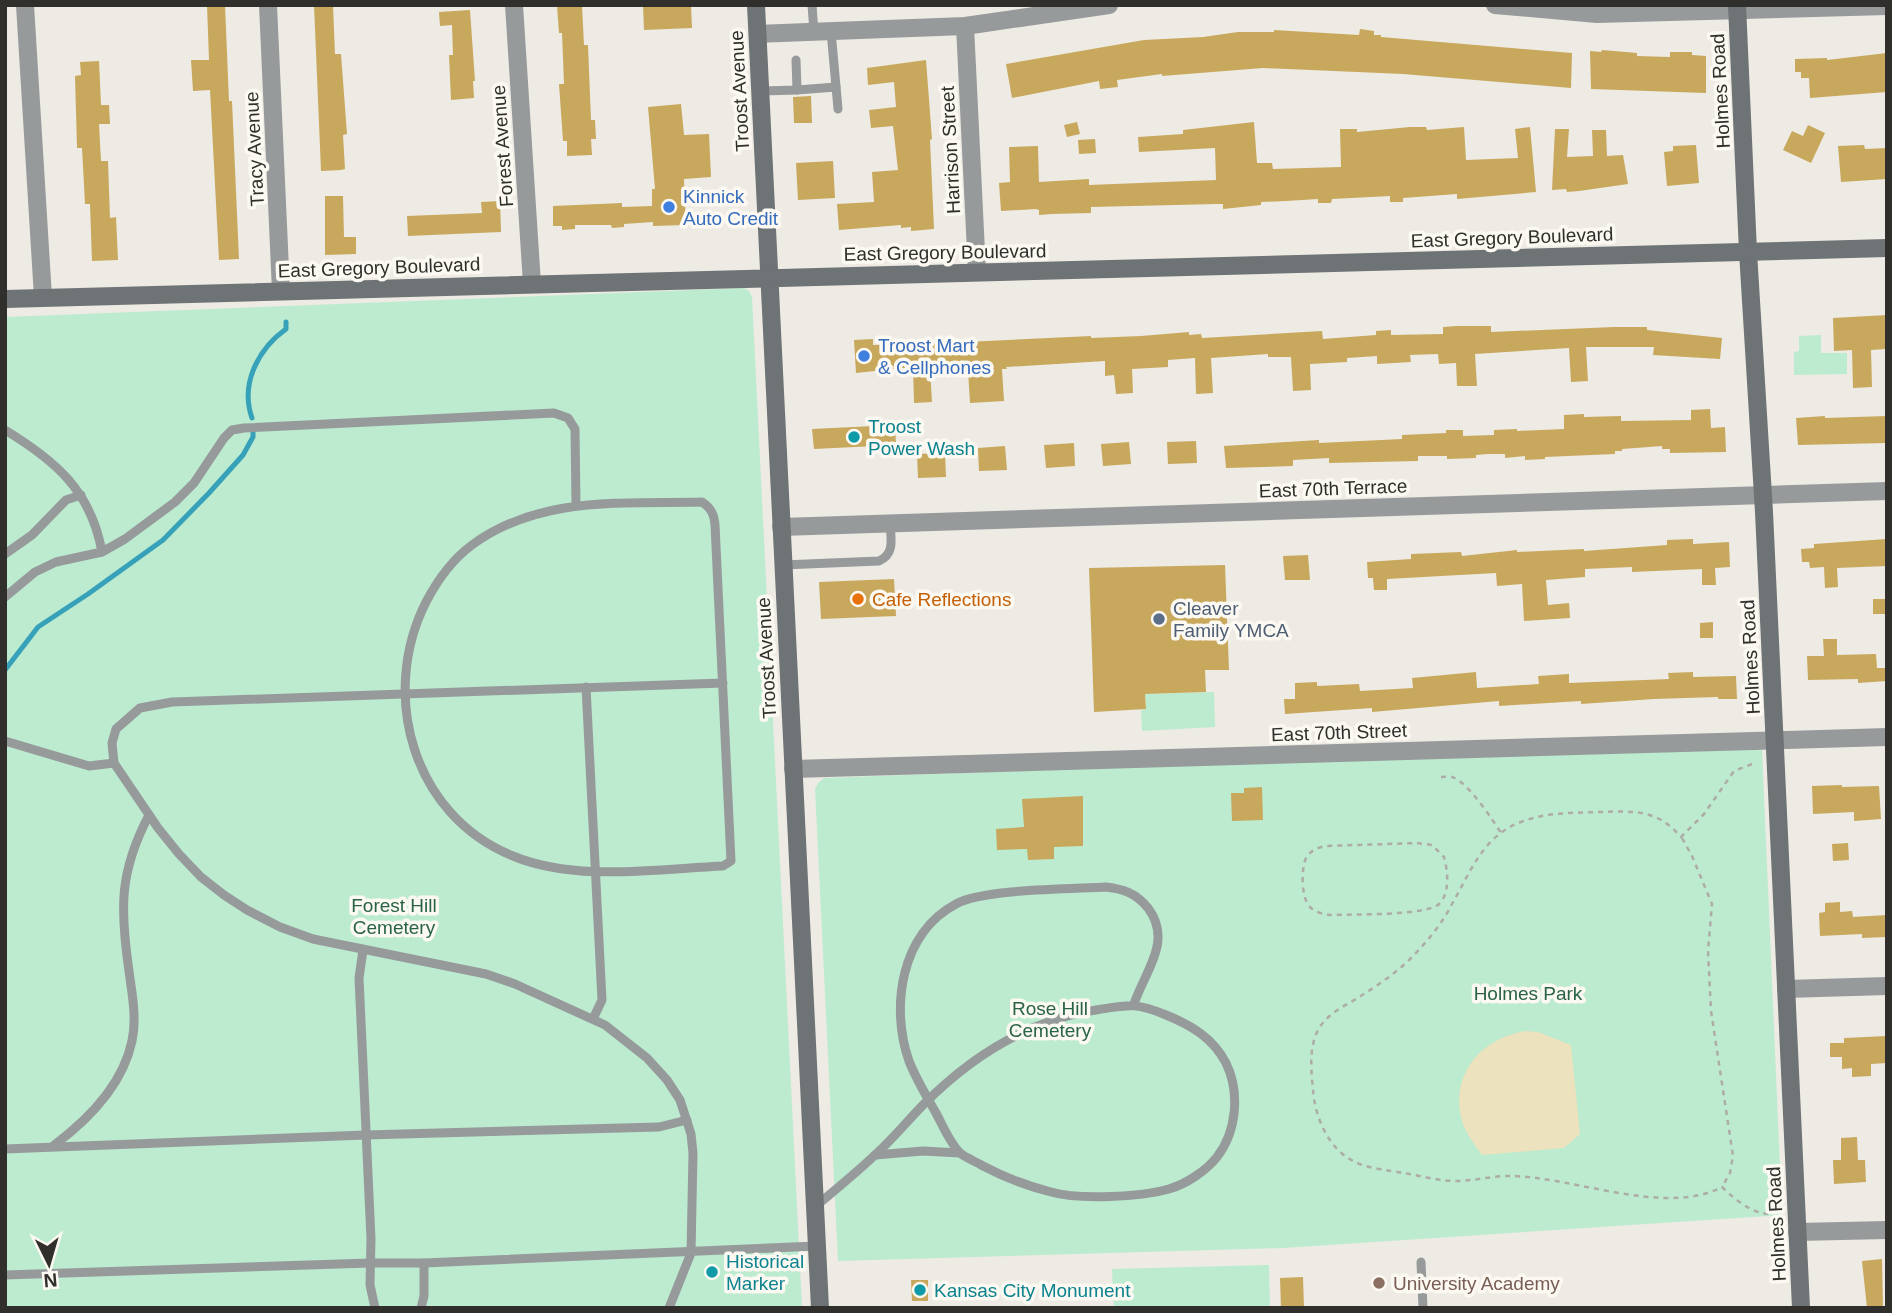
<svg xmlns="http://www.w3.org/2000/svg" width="1892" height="1313" font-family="Helvetica,sans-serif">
  <rect width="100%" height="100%" fill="#eeebe4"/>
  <g fill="#bcebd0">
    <path d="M744,288l5,3 3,6 50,1011h-797v-991z"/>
    <path d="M1821,335v18h26v21l-53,1v-23l5,-1v-15z"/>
    <path d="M1214,692l1,35 -73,4 -1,-21 5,-1 -1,-15z"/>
    <path d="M1762,749l20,466 -499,33 -445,13 -23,-472 3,-6 6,-5 439,-16z"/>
    <path d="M1269,1265l1,43h-156l-2,-39z"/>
  </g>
  <path fill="#ece2bd" d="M1525,1031l13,1 33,13 9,89 -16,14 -82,7c-8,-11 -18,-24 -21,-38 -10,-45 22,-79 64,-86z"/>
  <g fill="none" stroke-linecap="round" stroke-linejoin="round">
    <g stroke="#36a1b9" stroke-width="5">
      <path d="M252,418c-12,-34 6,-69 34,-89v-7"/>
      <path d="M5,670l33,-43 50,-33 75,-54 46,-47 34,-38 10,-18v-6"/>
    </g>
  </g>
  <g fill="#c8a85d">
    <path d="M207,5h18l4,96h3l7,158 -20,1 -9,-170 -17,1 -2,-31h18z"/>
    <path d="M314,5h19l2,49h6l6,80 -4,1 2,34 -4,1 -20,1z"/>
    <path d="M557,5h25l2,40h4l3,75h4l1,19h-5l1,16 -25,1v-15h-4l-4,-57h5l-2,-51h-3z"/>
    <path d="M643,5h48l1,23 -48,2z"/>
    <path d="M470,10l5,71h-2l1,17 -23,2 -2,-45h4l-1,-30 -12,1 -1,-14z"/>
    <path d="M1360,29l14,2v4h7v2l191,16 -1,35 -168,-14 -140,-6 -101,8v-2l-45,6 1,7 -18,2 -1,-8 -87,17 -6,-34 138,-24 59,-3 35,-5h36v-2l85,5z"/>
    <path d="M1602,50l35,3v3l33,1v-5h22v3l14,1v37l-115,-4 -1,-38 11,1z"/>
    <path d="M1887,53v39l-77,6 -1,-20h-8v-6h-6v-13l32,-1v2z"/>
    <path d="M926,60l6,79 -2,1 4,89 -23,2v-4l-10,1v-3l-62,5 -2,-26 37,-2 -2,-30 26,-2 -5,-44 -22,2 -2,-18 27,-3 -2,-25 -26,3 -1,-17z"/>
    <path d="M99,61l2,44h8l1,19h-11l2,37h7l2,57 6,-1 2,43 -26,1 -2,-57h-5l-3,-56h-5l-2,-72 6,-1 -1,-13z"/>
    <path d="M811,96l1,27h-18l-1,-26z"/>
    <path d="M681,104l3,31 25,-1 2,43 -27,2 2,46 -33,1v-4l-29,2v3l-12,1 -1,-3h-36v4l-13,1v-4h-9v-20l69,-3v4l30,-1v-17h3l-7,-82z"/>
    <path d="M1077,122l3,12 -13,3 -3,-12z"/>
    <path d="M1254,122l3,41h15l1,6 68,-2 -1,-38h17v3l53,-5h16l1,3 37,-3 2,33 52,-2 -3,-29 15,-2 6,65 -79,7v-5l-54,4v4h-13v-6l-58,3 -1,4h-13v-4l-32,2 -25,1v3l-38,4v-5h-6l-126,3v6l-39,1 -13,1v-5l-3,-1 -35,2 -2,-28 11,-1 -1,-35 29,-1 1,36 50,-3v6l127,-5 -1,-32 -76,4 -1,-15 45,-3v-4z"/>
    <path d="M1808,125l17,8 -14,30 -28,-13 9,-19 11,5z"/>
    <path d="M1555,129h14l-2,28 26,-1 -1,-26h14l1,26 16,-1 5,29 -49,7 -12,1 -1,-3 -14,1z"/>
    <path d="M1095,139l1,14 -17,1 -1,-14z"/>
    <path d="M1696,145l3,38 -32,3 -3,-34 9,-1v-5z"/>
    <path d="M1864,145l1,4 22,-1v31l-46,3 -3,-36z"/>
    <path d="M833,161l2,37 -37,2 -2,-37z"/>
    <path d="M325,196h18l1,41h12v17l-31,1z"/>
    <path d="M500,201l1,31 -93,4 -1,-20 75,-3 -1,-11z"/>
    <path d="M1887,315l-1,34 -15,1 1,37 -19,1 -1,-38 -18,1 -1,-33z"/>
    <path d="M1457,326h34v6l123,-5h33v3l75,8 -2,21 -67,-4 1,-8h-68l2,34 -17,1 -2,-34 -94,6 2,32h-20l-1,-23 -17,1 -1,-10 -28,1 1,7 -34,2v-8l-30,2v4l-37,2 1,26 -18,1 -2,-34h-23v-3l-57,4 2,35 -17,1 -1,-36 -27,2v7l-36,2 1,24 -17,1 -2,-19 -9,1v-15l-99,6 1,2h-5l2,32 -34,2 -2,-33 -13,1v-4l-25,2 2,33 -18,1 -1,-36 -57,6 -2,-33 19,-1v6l30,-1v1l188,-9v2l50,-2 48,-4v3l12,-1 1,4 120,-7 1,8 53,-4v-4l15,-1v5l52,-1v-7z"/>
    <path d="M1710,409l1,19 14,-1 1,25 -56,1v-4h-8v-3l-40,3v2h-7v3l-70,3v2l-20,1v-4l-20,2v-4h-17l-12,1v3l-29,1v-3h-29v5l-89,2v-5l-36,2v6l-67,2 -2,-22 95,-6v3l83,-4v-4l44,-2v-3h17v6l31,-1v-5l23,-1v2l47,-2v-14l20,-1v3l37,-1v5l70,-1v-10z"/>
    <path d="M1825,416v2l62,-2v27l-89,2 -2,-27z"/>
    <path d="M895,425l1,20 -82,4 -2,-20z"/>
    <path d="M1196,441l1,22 -29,1 -1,-22z"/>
    <path d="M1129,442l2,22 -28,2 -2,-22z"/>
    <path d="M1074,443l1,23 -29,2 -2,-23z"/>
    <path d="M1005,446l2,24 -28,1 -1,-23z"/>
    <path d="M945,453l1,24 -28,1 -1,-24z"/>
    <path d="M1693,539v5l36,-2 1,25 -15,1 1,17h-14v-16l-70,3v-5l-47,2v8l-39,3 2,25 21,-2 1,15 -46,3 -2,-37 -25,2 -1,-13 -109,6v11h-13l-1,-12h-5l-1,-16 44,-3v-5l50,-2 1,4 55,-6v2l67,-3v2l83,-6v-5z"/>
    <path d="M1887,539v27l-50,2 1,19 -13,1 -1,-21 -14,1 -1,-6h-7l-1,-13 13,-1v-4z"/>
    <path d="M1308,555l2,25h-25l-2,-24z"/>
    <path d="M1225,565l4,105h-24l1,22 -61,2 1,15 -52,3 -5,-144z"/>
    <path d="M894,579l2,37 -75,3 -2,-37z"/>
    <rect x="1873" y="599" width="14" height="15"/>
    <path d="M1713,622v16h-13v-15z"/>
    <path d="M1823,639h14v16l39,-1 1,14h10v13l-29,2v-4l-50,1 -1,-24h17z"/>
    <path d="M1476,672l1,16 62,-4 -1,-8 31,-2v9l100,-4 -1,-6 25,-1v5l43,-1 1,23h-19v-2l-64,2 -73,5v-3l-82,5v-5l-127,11v-4l-87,6 -1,-15h11v-16l22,-1v4l42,-2 1,7 53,-3 -1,-10z"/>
    <path d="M1842,785v2l37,-1 2,33 -27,2v-9l-41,2 -1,-28z"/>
    <path d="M1262,787l1,33 -31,1 -1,-28h13v-5z"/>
    <path d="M1083,796v50l-29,1v12l-26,1 -1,-11 -30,1 -1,-21 28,-2 -2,-28z"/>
    <path d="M1848,843l1,17 -16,1 -1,-17z"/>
    <path d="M1840,902v10l12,-1 1,6 34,-2v22l-25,1v-4l-42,2 -1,-23 6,-1v-9z"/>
    <path d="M1887,1036v27l-16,1v12l-19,1v-9l-10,1v-12h-12v-14h14v-5z"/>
    <path d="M1857,1137l1,23h7l1,22 -32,2 -1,-24h8v-22z"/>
    <path d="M1882,1259l1,49h-16l-5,-47z"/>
    <path d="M1303,1277l1,31h-23l-1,-30z"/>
    <path d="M911,1280h17v21h-16z"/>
  </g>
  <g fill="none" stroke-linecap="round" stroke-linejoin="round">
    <g stroke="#aeaca6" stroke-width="2.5" stroke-dasharray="5 5" stroke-linecap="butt">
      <path d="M1752,764l-18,7 -30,43 -23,23c-24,-28 -47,-26 -81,-25 -26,1 -54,0 -79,10 -38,14 -50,49 -69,82 -10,20 -26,39 -41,54 -17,17 -36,29 -55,41 -12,7 -26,14 -34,25 -14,18 -11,45 -9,66 2,27 15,58 40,71 15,8 35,9 51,12 17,3 35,8 52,8 18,0 35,-5 53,-5 63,0 156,41 213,11 14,13 29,27 50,27"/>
      <path d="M1441,777c3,0 9,-1 11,0 16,5 40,42 49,56"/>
      <path d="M1682,838l10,18 20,48 -4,47 3,60 22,145 -3,17 -8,14"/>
      <path d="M1417,843l15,2 12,12c4,14 6,37 -5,47 -13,12 -87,10 -108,11 -7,-1 -15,-2 -21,-8 -9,-9 -9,-38 -4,-49 4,-7 11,-10 19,-12z"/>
    </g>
    <g stroke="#979a9b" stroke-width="9">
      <path d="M812,5l2,27"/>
      <path d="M831,31l7,78"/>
      <path d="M797,90l39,-3"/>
      <path d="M760,91l37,-1 -1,-30"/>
      <path d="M5,430c51,31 86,61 97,122"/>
      <path d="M702,502c9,6 12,12 13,23l16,336 -8,5c-66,3 -148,16 -210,-10 -100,-40 -134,-161 -87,-254 11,-21 27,-43 46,-57 68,-50 151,-41 230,-43z"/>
      <path d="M5,554l27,-19 34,-35 15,-5"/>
      <path d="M783,565l96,-4c16,-7 12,-22 11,-38"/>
      <path d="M5,597l30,-25 21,-10 46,-10 23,-13 50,-37 19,-19 30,-45 8,-8 12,-2 310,-15 14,5 7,11 1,76"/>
      <path d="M586,687l16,313 -9,19"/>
      <path d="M5,741l84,25 25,-3"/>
      <path d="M363,950l-4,28 12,261 -1,46 5,23"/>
      <path d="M53,1146c35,-26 70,-62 79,-105 5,-23 0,-47 -3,-70 -9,-62 -10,-99 20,-156"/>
      <path d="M5,1149l361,-14 293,-8 28,-7"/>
      <path d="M875,1155l48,-4 37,2"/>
      <path d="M815,1207c20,-17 41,-34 60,-52 18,-16 33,-35 50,-52 47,-47 105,-83 171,-93 32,-5 39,-8 70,5 25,10 47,23 60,48 14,29 11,68 -9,94 -11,14 -31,27 -48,32 -29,8 -90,11 -118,3 -24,-6 -47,-15 -68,-26 -6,-4 -17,-8 -23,-13 -10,-10 -17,-27 -24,-40 -9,-16 -20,-34 -27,-52 -19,-54 -8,-128 47,-157 26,-15 116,-15 150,-17 17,2 30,6 42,21 25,33 -3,63 -14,96"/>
      <path d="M1421,1262l2,46"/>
      <path d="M5,1275l365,-12h54l393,-17"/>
      <path d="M421,1308l3,-12v-33"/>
      <path d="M669,1308l22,-55 2,-100 -2,-19 -11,-34 -13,-20 -20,-22 -42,-33 -90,-41 -29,-10 -173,-35 -33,-12 -33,-17 -23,-15 -23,-18 -22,-23 -21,-26 -44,-65 -2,-20 4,-14 24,-21 32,-6 551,-19"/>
    </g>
    <g stroke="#979a9b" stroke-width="18">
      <path d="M25,5l18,292"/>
      <path d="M268,5l13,286"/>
      <path d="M514,5l18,279"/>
      <path d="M1495,5l102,9 290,-8"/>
      <path d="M965,26l12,246"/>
      <path d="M758,34l207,-8 144,-21"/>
      <path d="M781,527l1106,-36"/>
      <path d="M793,769l1094,-32"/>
      <path d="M1786,989l101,-3"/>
      <path d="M1797,1232l90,-2"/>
    </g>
    <g stroke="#6e7375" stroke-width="18">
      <path d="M756,5l64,1303"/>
      <path d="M1737,5l11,247 16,260 37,796"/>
      <path d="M5,299l1882,-51"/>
    </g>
  </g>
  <g fill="#3f7fe0" stroke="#fcf9f2" stroke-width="2.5">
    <circle cx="669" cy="207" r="7"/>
    <circle cx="864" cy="356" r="7"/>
  </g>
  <g fill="#0f9aa8" stroke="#fcf9f2" stroke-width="2.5">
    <circle cx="854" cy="437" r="7"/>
    <circle cx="712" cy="1272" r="7"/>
    <circle cx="920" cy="1290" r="7"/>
  </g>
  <circle fill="#e8710a" stroke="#fcf9f2" stroke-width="2.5" cx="858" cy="599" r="7"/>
  <circle fill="#5c6f8a" stroke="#fcf9f2" stroke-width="2.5" cx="1159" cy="619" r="7"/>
  <circle fill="#8d6e63" stroke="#fcf9f2" stroke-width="2.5" cx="1379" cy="1283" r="7"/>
  <g text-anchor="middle" stroke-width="7" stroke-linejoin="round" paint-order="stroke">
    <g font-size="19" fill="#302f2c" stroke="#fcf9f2">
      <text transform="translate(739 91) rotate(-93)" y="7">Troost Avenue</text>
      <text transform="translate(1720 91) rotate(-93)" y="7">Holmes Road</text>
      <text transform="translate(502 146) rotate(-94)" y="7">Forest Avenue</text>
      <text transform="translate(254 149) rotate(-93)" y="7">Tracy Avenue</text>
      <text transform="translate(950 150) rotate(-93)" y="7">Harrison Street</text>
      <text transform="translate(1512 237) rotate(-2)" y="7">East Gregory Boulevard</text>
      <text transform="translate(945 252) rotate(-1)" y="7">East Gregory Boulevard</text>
      <text transform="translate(379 267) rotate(-2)" y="7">East Gregory Boulevard</text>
      <text transform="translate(1333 488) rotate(-2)" y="7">East 70th Terrace</text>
      <text transform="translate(1750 657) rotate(-93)" y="7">Holmes Road</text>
      <text transform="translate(766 658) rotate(-93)" y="7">Troost Avenue</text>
      <text transform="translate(1339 732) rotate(-2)" y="7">East 70th Street</text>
      <text transform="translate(1776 1224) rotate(-93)" y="7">Holmes Road</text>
    </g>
    <g font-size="19" fill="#366cbe" stroke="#fcf9f2" text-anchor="start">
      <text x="683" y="203">Kinnick<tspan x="683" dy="22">Auto Credit</tspan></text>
      <text x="878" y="352">Troost Mart<tspan x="878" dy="22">&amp; Cellphones</tspan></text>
    </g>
    <g font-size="19" fill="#0d838f" stroke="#fcf9f2" text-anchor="start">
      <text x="868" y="433">Troost<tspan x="868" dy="22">Power Wash</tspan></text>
      <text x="726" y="1268">Historical<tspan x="726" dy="22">Marker</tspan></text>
      <text x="934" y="1297">Kansas City Monument</text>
    </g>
    <g font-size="19" fill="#c56008" stroke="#fcf9f2" text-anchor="start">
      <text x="872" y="606">Cafe Reflections</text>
    </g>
    <g font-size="19" fill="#4e5e75" stroke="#fcf9f2" text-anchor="start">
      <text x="1173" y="615">Cleaver<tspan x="1173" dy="22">Family YMCA</tspan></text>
    </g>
    <g font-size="19" fill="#286346" stroke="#fcf9f2">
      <text x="394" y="912">Forest Hill<tspan x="394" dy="22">Cemetery</tspan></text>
      <text x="1528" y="1000">Holmes Park</text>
      <text x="1050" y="1015">Rose Hill<tspan x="1050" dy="22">Cemetery</tspan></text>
    </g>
    <g font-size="19" fill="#785e54" stroke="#fcf9f2" text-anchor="start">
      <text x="1393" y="1290">University Academy</text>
    </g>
  </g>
  <rect width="1892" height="1313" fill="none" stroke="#302f2c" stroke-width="14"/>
  <g transform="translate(49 1264) rotate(175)" stroke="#fcf9f2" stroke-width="5" paint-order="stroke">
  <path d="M0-5L12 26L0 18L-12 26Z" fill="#302f2c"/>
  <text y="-10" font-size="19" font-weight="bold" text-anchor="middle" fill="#302f2c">N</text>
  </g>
</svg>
